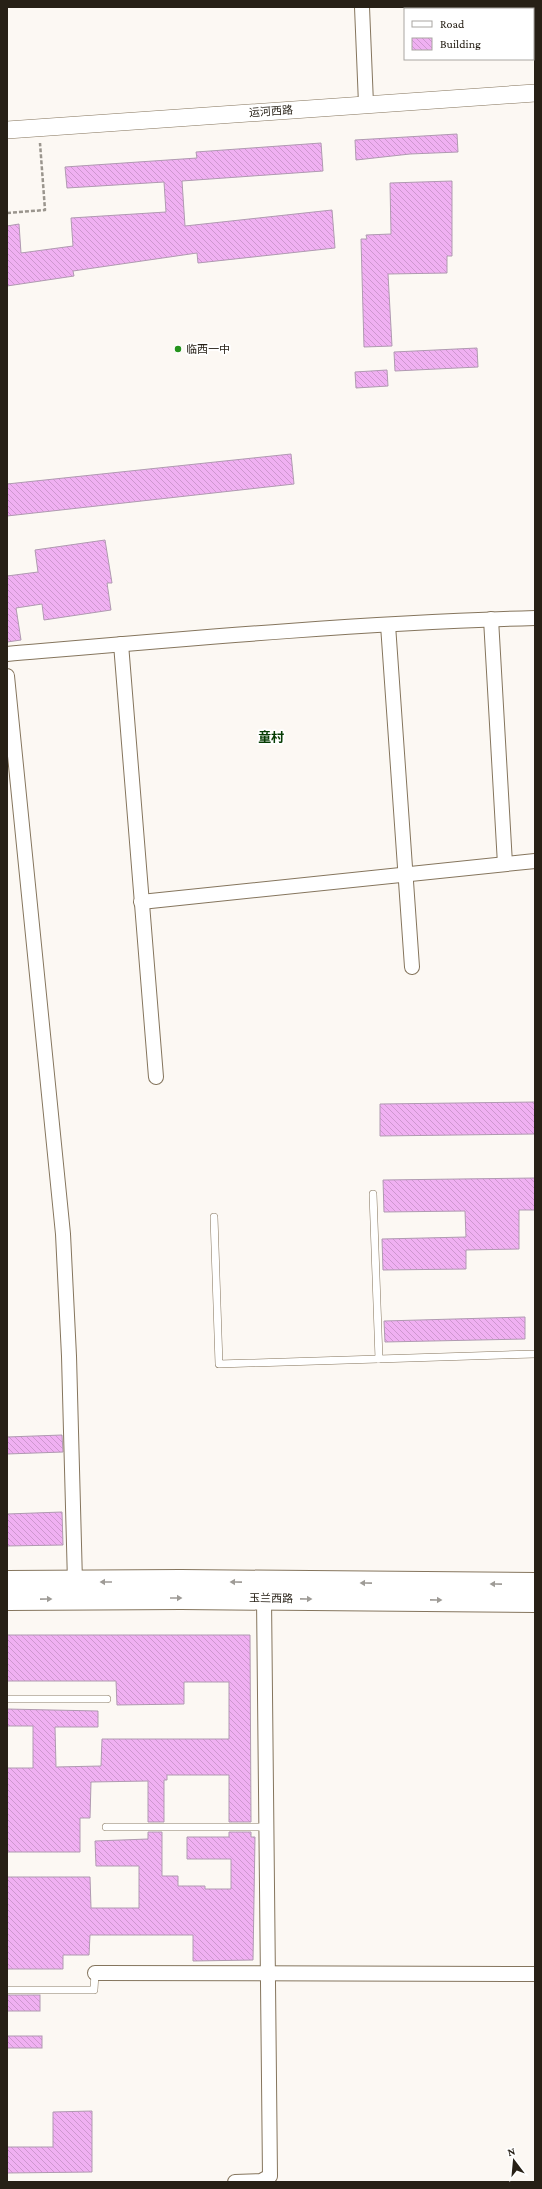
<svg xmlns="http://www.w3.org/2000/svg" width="542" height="2189" font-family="'Crimson Pro','Noto Sans SC',serif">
  <defs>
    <pattern id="building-back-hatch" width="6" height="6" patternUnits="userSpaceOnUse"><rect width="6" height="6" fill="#f0b0f2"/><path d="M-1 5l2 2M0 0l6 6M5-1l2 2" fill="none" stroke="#ce97cf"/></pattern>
  </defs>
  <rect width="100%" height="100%" fill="#fcf8f3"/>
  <g fill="url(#building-back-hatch)" stroke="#b09ab1">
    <path d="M457,134l1,18 -48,2 -54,6 -1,-20z"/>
    <path d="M321,143l2,28 -141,10 3,45 147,-16 3,38 -137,15 -1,-10 -124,18 1,5 -67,10v-60l12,-2 2,29 52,-7 -2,-28 95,-6 -2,-30 -97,6 -2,-21 132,-9 -1,-6z"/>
    <path d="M452,181v75h-5v17l-59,1 4,72 -28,1 -3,-108h6l-1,-4 25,-1 -1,-51z"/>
    <path d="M477,348l1,19 -83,4 -1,-19z"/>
    <path d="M387,370l1,16 -32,2 -1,-16z"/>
    <path d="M291,454l3,30 -287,32v-32z"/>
    <path d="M105,540l7,43h-5l4,27 -67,10 -2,-16 -26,4 5,32 -14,2v-66l31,-4 -3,-22z"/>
    <path d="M535,1102v32l-155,2v-32z"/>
    <path d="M535,1178v32h-16v39l-53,1v19l-83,1 -1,-31 84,-2 -1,-26 -81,1 -1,-32z"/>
    <path d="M525,1317v22l-140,3 -1,-21z"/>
    <path d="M62,1435l1,17 -56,2v-17z"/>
    <path d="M62,1512l1,33 -56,1v-32z"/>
    <path d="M7,1635h243l1,187h-22v-47h-62v5h-3v42h-16v-41l-57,1 -1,36h-10v34h-73v-84h26v-42h-26v-17l91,2v16h-43l1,40 45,-1 1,-27h127v-57h-45v22l-67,1 -1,-24h-109z"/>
    <path d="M148,1832h14v44h16v10h27v3h26v-30h-44v-22h42v-5h22v5h4l-2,123 -60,1v-26h-103l-1,20h-26v14h-56v-92h83l1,31h48v-42h-43l-1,-25 53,-2z"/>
    <rect x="7" y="1995" width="33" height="16"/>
    <rect x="7" y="2036" width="35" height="12"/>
    <path d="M92,2111v61l-85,1v-26h46v-35z"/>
  </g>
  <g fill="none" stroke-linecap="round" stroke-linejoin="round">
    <defs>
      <g id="service">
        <path d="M373,1194l6,165"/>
        <path d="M214,1217l5,147 316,-10"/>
        <path d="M7,1699h100"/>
        <path d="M106,1827h161"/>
        <path d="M7,1990h87l1,-17"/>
      </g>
      <g id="minor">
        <path d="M362,7l4,97"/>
        <path d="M491,619l14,245"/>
        <path d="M388,625l24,342"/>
        <path d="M121,644l35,433"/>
        <path d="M7,654c175,-15 352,-31 528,-36"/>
        <path d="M7,676l56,558 6,122 6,226"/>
        <path d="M141,902l394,-41"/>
        <path d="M95,1973l440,1"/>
        <path d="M235,2182l26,-1 9,-5 -6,-578"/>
      </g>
      <path id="tertiary" d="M7,130l528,-37"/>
      <g id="trunk">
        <path d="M7,1582l174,-1 354,3"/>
        <path d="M7,1599l174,-1 354,3"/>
      </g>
    </defs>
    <use href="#service" stroke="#85755d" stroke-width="8"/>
    <use href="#minor" stroke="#85755d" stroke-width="16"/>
    <use href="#tertiary" stroke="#85755d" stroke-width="18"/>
    <use href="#trunk" stroke="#85755d" stroke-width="24"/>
    <path stroke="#9a958d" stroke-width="2.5" stroke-dasharray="4 2" stroke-linecap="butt" d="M7,213l38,-3 -5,-67"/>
    <use href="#service" stroke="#fff" stroke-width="7"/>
    <use href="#minor" stroke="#fff" stroke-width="14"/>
    <use href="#tertiary" stroke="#fff" stroke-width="17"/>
    <use href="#trunk" stroke="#fff" stroke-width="22"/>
  </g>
  <defs><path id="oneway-solid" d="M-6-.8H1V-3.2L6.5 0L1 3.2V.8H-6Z"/></defs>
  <g fill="#9e9b96">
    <use href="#oneway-solid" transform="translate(106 1582) rotate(180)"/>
    <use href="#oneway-solid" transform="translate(236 1582) rotate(-179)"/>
    <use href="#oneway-solid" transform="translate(366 1583) rotate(-179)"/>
    <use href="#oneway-solid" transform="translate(496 1584) rotate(-179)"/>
    <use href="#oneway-solid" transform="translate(176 1598)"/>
    <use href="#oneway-solid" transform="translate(46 1599) rotate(-1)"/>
    <use href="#oneway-solid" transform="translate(306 1599) rotate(1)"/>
    <use href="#oneway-solid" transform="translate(436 1600) rotate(1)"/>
  </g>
  <circle fill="#25931c" stroke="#fff" stroke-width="1.5" cx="178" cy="349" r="4"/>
  <g text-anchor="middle" stroke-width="3.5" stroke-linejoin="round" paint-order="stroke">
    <g font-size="11" fill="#272016" stroke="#fff">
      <text transform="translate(271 111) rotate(-4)" y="4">运河西路</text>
      <text transform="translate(271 1598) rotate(1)" y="4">玉兰西路</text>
    </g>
    <g font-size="11" fill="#272016" stroke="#fff" text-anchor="start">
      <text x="186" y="353">临西一中</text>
    </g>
    <g font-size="13" font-weight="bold" fill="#063c03" stroke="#fff">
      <text x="271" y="742">童村</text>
    </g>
  </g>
  <rect width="542" height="2189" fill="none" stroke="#272016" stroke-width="16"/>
  <rect x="404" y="8" width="130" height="52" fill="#ffffff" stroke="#a9a6a2"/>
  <rect x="412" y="21" width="20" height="6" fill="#ffffff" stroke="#a9a6a2"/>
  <text x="440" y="28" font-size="12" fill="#272016">Road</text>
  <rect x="412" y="38" width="20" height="12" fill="url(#building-back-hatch)" stroke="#a9a6a2"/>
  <text x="440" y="48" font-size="12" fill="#272016">Building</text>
  <g transform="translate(514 2161) rotate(344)" stroke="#ffffff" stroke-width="3" paint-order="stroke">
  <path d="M0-3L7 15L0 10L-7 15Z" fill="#272016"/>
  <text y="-6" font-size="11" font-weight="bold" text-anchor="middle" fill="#272016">N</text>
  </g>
</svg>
